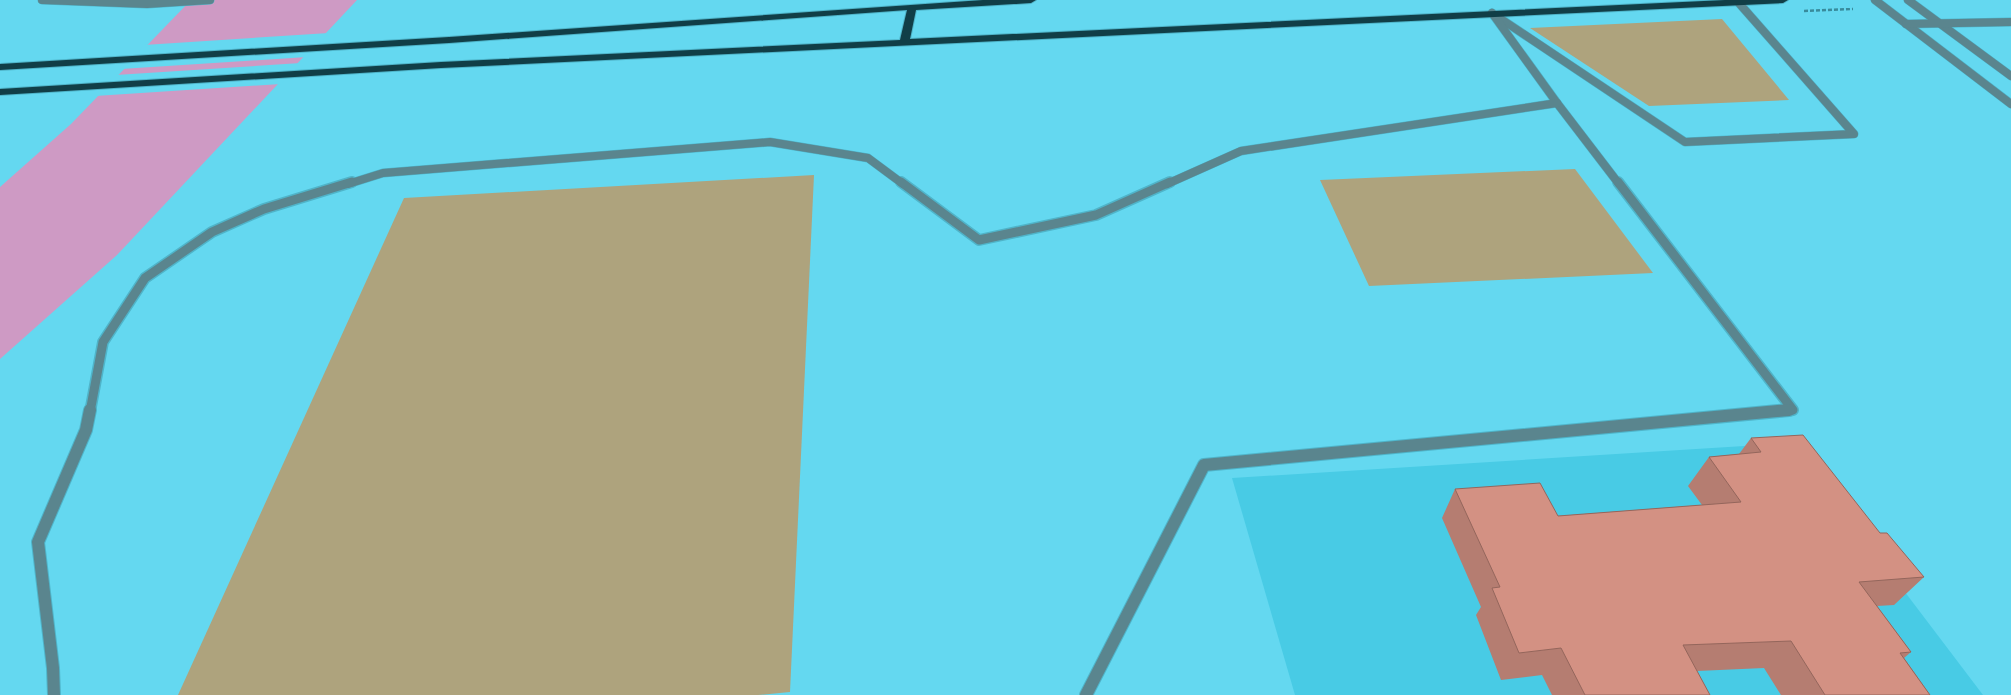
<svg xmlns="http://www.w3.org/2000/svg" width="2011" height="695" font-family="Cabin,sans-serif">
  <rect width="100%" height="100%" fill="#64d8f0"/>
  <path fill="#48cbe5" d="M1792,443l191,252h-688l-63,-217z"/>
  <g fill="#aea37d">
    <path d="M1722,19l67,81 -140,6 -119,-78z"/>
    <path d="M1575,169l78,104 -284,13 -49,-106z"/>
    <path d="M814,175l-24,517 -32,3h-580l226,-497z"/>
  </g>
  <path fill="#ce9ac4" d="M191,0h166l-240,255 -117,104v-172l71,-63z"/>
  <g fill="#64d8f0">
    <path d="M329,33l-22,24 -186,12 23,-24z"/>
    <path d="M301,63l-20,21 -186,12 21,-21z"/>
  </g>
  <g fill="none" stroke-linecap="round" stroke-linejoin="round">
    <defs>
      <path id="service" d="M1492,13l193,129 169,-8 -116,-132"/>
      <g id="minor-far2">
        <path d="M1492,13l65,90 62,81"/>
        <path d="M348,184l35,-11 387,-31 98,16 35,26"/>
        <path d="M1167,184l74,-33 316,-48"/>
      </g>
      <g id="minor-far1">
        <path d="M901,182l78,58 117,-25 74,-33"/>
        <path d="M1618,182l175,228 -17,2"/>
        <path d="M90,412l13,-70 42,-64 67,-46 52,-23 88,-27"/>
      </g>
      <g id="minor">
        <path d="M54,695l-1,-27 -15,-126 48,-112 4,-20"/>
        <path d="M1086,695l118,-230 585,-55"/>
      </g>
      <g id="tertiary">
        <path d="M42,0l105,4 63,-4"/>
        <path d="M1875,0l136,104"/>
        <path d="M1908,0l103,76"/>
        <path d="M1906,24l105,-2"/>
      </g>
      <path id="trunk" d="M983,0h53l-5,3 -115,7 -6,29 815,-39h63l-5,3 -1342,65 -441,27v-6l441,-27 459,-22 7,-30 -458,33 -449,27v-6l449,-27z"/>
    </defs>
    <use href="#service" stroke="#4fb4c9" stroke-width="9"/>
    <use href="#minor-far2" stroke="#4fb4c9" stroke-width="9"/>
    <use href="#minor-far1" stroke="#4fb4c9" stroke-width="12"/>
    <use href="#minor" stroke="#4fb4c9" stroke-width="14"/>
    <use href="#tertiary" stroke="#4fb4c9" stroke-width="9"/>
    <use href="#trunk" stroke="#4fb4c9" stroke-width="2"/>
    <path stroke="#388b9c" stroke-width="2.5" stroke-dasharray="4 2" stroke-linecap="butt" d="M1804,11l49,-2"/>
    <use href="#service" stroke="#5a858e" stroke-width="8"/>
    <use href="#minor-far2" stroke="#5a858e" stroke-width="8"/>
    <use href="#minor-far1" stroke="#5a858e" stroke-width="9"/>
    <use href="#minor" stroke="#5a858e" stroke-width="12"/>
    <use href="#tertiary" stroke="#5a858e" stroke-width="8"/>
    <use href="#trunk" fill="#113e47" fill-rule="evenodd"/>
  </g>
  <path fill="#b57d71" d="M1751,438l129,95 44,44 -30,28 -17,1 34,46 -7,6 26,37h-149l-17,-27 -67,3 13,24h-158l-10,-20 -41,5 -25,-65 5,-8 -39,-89 13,-29 103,27 144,-11 -14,-19 21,-29 30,-3z"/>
  <path fill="#d39183" stroke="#94665c" d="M1803,435l77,98h7l37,44 -65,5 52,70 -11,1 30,42h-105l-34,-54 -108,4 27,50h-125l-24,-47 -42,5 -27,-65 8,-1 -45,-98 85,-6 18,33 183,-14 -32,-45 52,-5 -10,-14z"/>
</svg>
